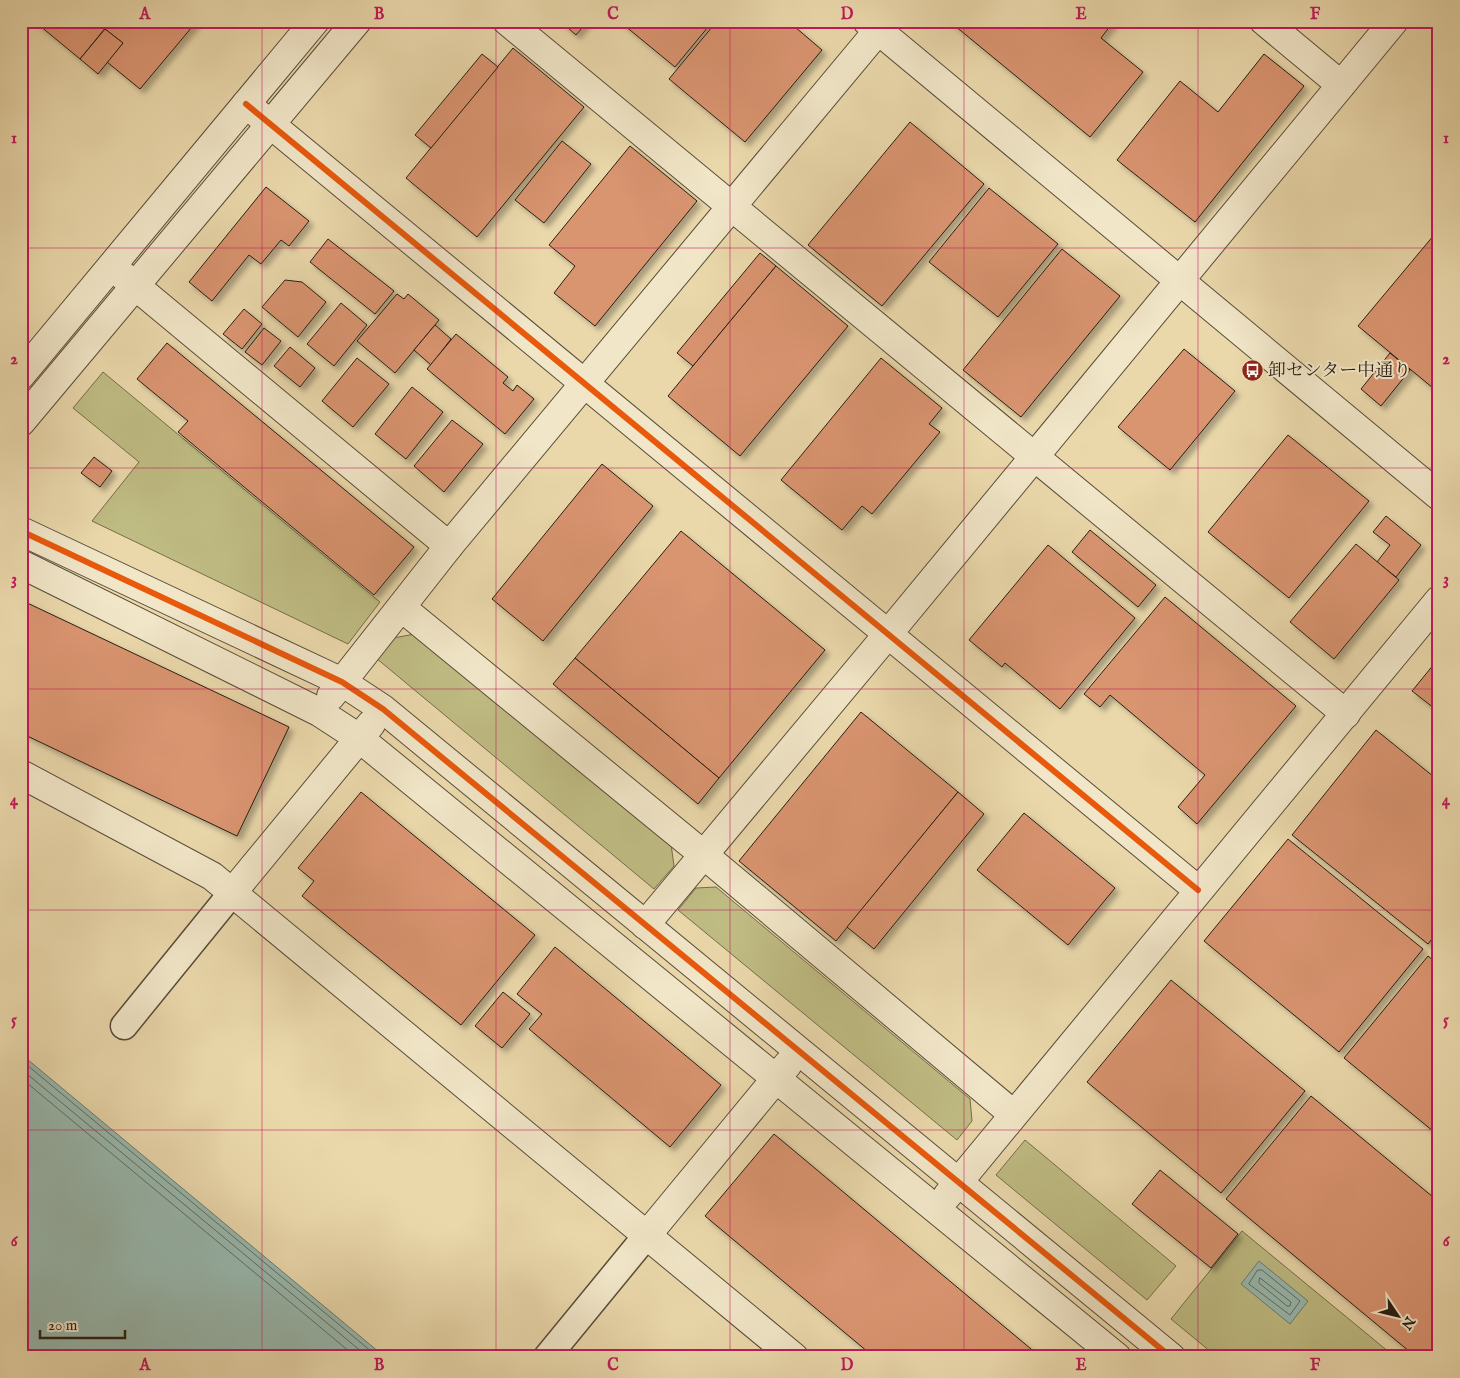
<svg xmlns="http://www.w3.org/2000/svg" width="1460" height="1378" font-family="'IM FELL English','Noto Serif JP',serif">
  <defs>
    <filter id="shadow"><feDropShadow dx="4.5" dy="4.5" stdDeviation="2.5" flood-color="#0004"/></filter>
  </defs>
  <rect width="100%" height="100%" fill="#ead8ab"/>
  <filter id="stains"><feTurbulence type="fractalNoise" baseFrequency=".004" numOctaves="4"/><feColorMatrix values="0 0 0 0 .2 0 0 0 0 .09 0 0 0 0 .02 0 0 0 .5 -.17"/></filter>
  <radialGradient id="worn" r=".72"><stop offset=".6" stop-color="#630" stop-opacity="0"/><stop offset="1" stop-color="#630" stop-opacity=".3"/></radialGradient>
  <g fill="#bfbc83" stroke="#746d4b">
    <path d="M103,372l277,230 -32,42 -256,-123 47,-59 -66,-54z"/>
    <path d="M415,634l256,210 3,22 -20,23 -278,-231 17,-20z"/>
    <path d="M716,887l254,212 2,22 -15,19 -279,-230 18,-22z"/>
    <path d="M1025,1140l151,126 -29,34 -151,-125z"/>
    <path d="M1242,1231l153,126h-178l-46,-38z"/>
  </g>
  <g fill="#98b9af" stroke="#6b7b71">
    <path d="M21,1054l364,303h-364z"/>
    <path d="M1259,1261l49,40 -18,23 -49,-40z"/>
  </g>
  <g fill="none" stroke-linecap="round" stroke-linejoin="round">
    <g stroke="#606c61" stroke-width="1">
      <path d="M21,1060l357,297"/>
      <path d="M21,1069l347,288"/>
      <path d="M21,1078l335,279"/>
      <path d="M1258,1270h4l38,31 -10,14 -41,-31z"/>
      <path d="M1260,1278l31,24 -1,4h-3l-28,-23z"/>
    </g>
  </g>
  <g fill="#d9946f" stroke="#281e13" filter="url(#shadow)">
    <path d="M34,21h77l-31,38z"/>
    <path d="M111,21h86l-57,68 -33,-27 16,-19 -18,-14z"/>
    <path d="M560,21h28l-12,14z"/>
    <path d="M619,21h94l-38,46z"/>
    <path d="M717,21h71l34,29 -77,92 -76,-63z"/>
    <path d="M949,21h165l-13,17 42,34 -53,65z"/>
    <path d="M105,29l18,14 -25,31 -18,-15z"/>
    <path d="M513,48l71,59 -107,130 -71,-59z"/>
    <path d="M482,54l16,13 -67,81 -16,-13z"/>
    <path d="M1264,54l40,32 -109,136 -78,-62 63,-79 38,31z"/>
    <path d="M910,122l74,62 -102,122 -74,-61z"/>
    <path d="M562,141l29,23 -47,59 -29,-23z"/>
    <path d="M630,146l67,55 -102,125 -41,-33 21,-27 -26,-21z"/>
    <path d="M266,187l43,34 -20,25 -8,-6 -20,24 -12,-9 -37,46 -23,-19z"/>
    <path d="M989,188l69,56 -60,73 -69,-55z"/>
    <path d="M1439,229v164l-81,-67z"/>
    <path d="M328,239l66,52 -19,23 -65,-52z"/>
    <path d="M1062,249l58,47 -99,121 -58,-47z"/>
    <path d="M760,253l16,13 -83,100 -16,-13z"/>
    <path d="M776,266l72,60 -108,130 -72,-60z"/>
    <path d="M285,280l17,2 24,20 -28,35 -36,-30z"/>
    <path d="M397,294l7,5 4,-5 31,26 -44,53 -38,-32z"/>
    <path d="M341,303l26,22 -33,41 -27,-22z"/>
    <path d="M244,309l18,15 -20,25 -19,-15z"/>
    <path d="M435,325l16,14 -20,26 -17,-15z"/>
    <path d="M264,328l17,13 -19,24 -17,-13z"/>
    <path d="M456,334l52,43 -5,6 10,8 4,-6 17,14 -29,35 -78,-65z"/>
    <path d="M167,343l247,204 -40,48 -196,-163 10,-11 -51,-42z"/>
    <path d="M290,347l25,21 -15,19 -26,-21z"/>
    <path d="M1184,349l51,42 -65,79 -52,-43z"/>
    <path d="M1390,353l20,17 -29,36 -20,-17z"/>
    <path d="M357,358l32,26 -36,43 -31,-26z"/>
    <path d="M881,358l61,50 -13,16 11,8 -68,82 -10,-8 -20,24 -61,-50z"/>
    <path d="M412,387l31,25 -37,47 -31,-25z"/>
    <path d="M452,420l31,24 -39,48 -30,-26z"/>
    <path d="M1288,435l81,66 -80,97 -81,-66z"/>
    <path d="M94,457l18,14 -12,16 -19,-14z"/>
    <path d="M602,464l51,42 -110,135 -51,-42z"/>
    <path d="M1386,516l35,29 -25,32 -19,-15 13,-17 -17,-13z"/>
    <path d="M1090,530l66,55 -18,22 -66,-55z"/>
    <path d="M681,531l144,119 -106,128 -144,-120z"/>
    <path d="M1356,544l43,36 -65,79 -44,-37z"/>
    <path d="M1048,545l87,73 -75,91 -55,-46 -3,4 -33,-27z"/>
    <path d="M1165,597l131,109 -99,118 -19,-17 27,-32 -95,-80 -10,12 -16,-13z"/>
    <path d="M21,600l268,127 -52,109 -216,-103z"/>
    <path d="M575,658l144,120 -21,26 -145,-120z"/>
    <path d="M1439,658v54l-27,-21z"/>
    <path d="M861,712l97,80 -122,149 -97,-80z"/>
    <path d="M1376,730l63,51v149l-11,14 -136,-109z"/>
    <path d="M361,792l174,143 -74,90 -159,-129 12,-15 -16,-13z"/>
    <path d="M958,792l26,22 -110,135 -27,-22z"/>
    <path d="M1024,813l91,75 -47,57 -91,-75z"/>
    <path d="M1288,839l135,110 -84,103 -135,-111z"/>
    <path d="M555,947l166,138 -51,62 -141,-118 13,-15 -25,-20z"/>
    <path d="M1428,956l11,9v171l-95,-78z"/>
    <path d="M1171,980l134,111 -84,102 -134,-111z"/>
    <path d="M503,992l27,22 -28,34 -27,-22z"/>
    <path d="M1311,1096l128,106v155h-23l-190,-158z"/>
    <path d="M774,1134l263,220 -2,3h-161l-169,-141z"/>
    <path d="M1160,1170l78,64 -27,34 -79,-64z"/>
  </g>
  <g fill="none" stroke-linecap="round" stroke-linejoin="round">
    <defs>
      <g id="minor">
        <path d="M124,1026l108,-133"/>
        <path d="M547,1357l100,-122"/>
      </g>
      <g id="tertiary">
        <path d="M507,21l839,693"/>
        <path d="M867,21l572,475"/>
        <path d="M1264,21l77,64"/>
        <path d="M246,104l952,786"/>
        <path d="M121,274l328,272"/>
        <path d="M21,375l294,-354"/>
        <path d="M21,422l336,-401"/>
        <path d="M21,531l321,151 41,27 788,648"/>
        <path d="M21,564l298,148 40,26 758,619"/>
        <path d="M402,608l302,247 309,259"/>
        <path d="M331,696l118,-150 437,-525"/>
        <path d="M21,774l191,102 582,481"/>
        <path d="M232,893l139,-169"/>
        <path d="M645,925l243,-291 506,-613"/>
        <path d="M947,1196l492,-596"/>
        <path d="M647,1235l141,-171"/>
      </g>
    </defs>
    <use href="#minor" stroke="#584c39" stroke-width="29"/>
    <use href="#tertiary" stroke="#584c39" stroke-width="30"/>
    <use href="#minor" stroke="#f1e6c8" stroke-width="26"/>
    <use href="#tertiary" stroke="#f1e6c8" stroke-width="28"/>
    <defs>
      <g id="cycleway">
        <path d="M246,104l952,786"/>
        <path d="M21,531l321,151 41,27 788,648"/>
      </g>
    </defs>
    <use href="#cycleway" stroke="#f1e6c8" stroke-width="9"/>
    <use href="#cycleway" stroke="#e8590c" stroke-width="6"/>
  </g>
  <path fill="none" stroke="#c2185b" stroke-width="1" stroke-opacity="0.55" d="M262,21v1336M496,21v1336M730,21v1336M964,21v1336M1198,21v1336M21,248h1418M21,468h1418M21,689h1418M21,910h1418M21,1130h1418"/>
  <defs>
    <symbol id="bus-disc" viewBox="-11 -11 22 22"><circle r="9.5" fill="#8f2418" stroke="#f1e6c8"/><path d="M-5-6H5V4H4V6H2V4H-2V6H-4V4H-5ZM-3.5-4V0h7V-4ZM-3.5 1.2v1.5H-2V1.2ZM2 1.2v1.5H3.5V1.2Z" fill="#fff"/></symbol>
  </defs>
  <g fill-rule="evenodd">
    <use href="#bus-disc" x="1240" y="358" width="25" height="25"/>
  </g>
  <g text-anchor="middle" stroke-width="4" stroke-linejoin="round" paint-order="stroke">
    <g font-size="18" fill="#281e13" stroke="#f1e6c8" text-anchor="start">
      <text x="1268" y="376">卸センター中通り</text>
    </g>
  </g>
  <rect width="1460" height="1378" fill="none" stroke="#ead8ab" stroke-width="55"/>
  <g transform="translate(1398 1316) rotate(125)" stroke="#f1e6c8" stroke-width="4" paint-order="stroke">
  <path d="M0-4L9 19L0 12L-9 19Z" fill="#281e13"/>
  <text y="-8" font-size="14" font-weight="bold" text-anchor="middle" fill="#281e13">N</text>
  </g>
  <path d="M40 1330v8h85v-8" fill="none" stroke="#281e13" stroke-width="2.5"/>
  <text x="48" y="1330" font-size="15" fill="#281e13" stroke="#f1e6c8" stroke-width="4" paint-order="stroke">20 m</text>
  <rect x="28" y="28" width="1404" height="1322" fill="none" stroke="#c2185b" stroke-width="2"/>
  <g font-size="16" text-anchor="middle" font-weight="bold" fill="#c2185b">
    <text x="145" y="19">A</text>
    <text x="379" y="19">B</text>
    <text x="613" y="19">C</text>
    <text x="847" y="19">D</text>
    <text x="1081" y="19">E</text>
    <text x="1315" y="19">F</text>
    <text x="14" y="143">1</text>
    <text x="1446" y="143">1</text>
    <text x="14" y="364">2</text>
    <text x="1446" y="364">2</text>
    <text x="14" y="584">3</text>
    <text x="1446" y="584">3</text>
    <text x="14" y="805">4</text>
    <text x="1446" y="805">4</text>
    <text x="14" y="1025">5</text>
    <text x="1446" y="1025">5</text>
    <text x="14" y="1246">6</text>
    <text x="1446" y="1246">6</text>
    <text x="145" y="1370">A</text>
    <text x="379" y="1370">B</text>
    <text x="613" y="1370">C</text>
    <text x="847" y="1370">D</text>
    <text x="1081" y="1370">E</text>
    <text x="1315" y="1370">F</text>
  </g>
  <rect width="100%" height="100%" filter="url(#stains)"/>
  <rect width="100%" height="100%" fill="url(#worn)"/>
</svg>
